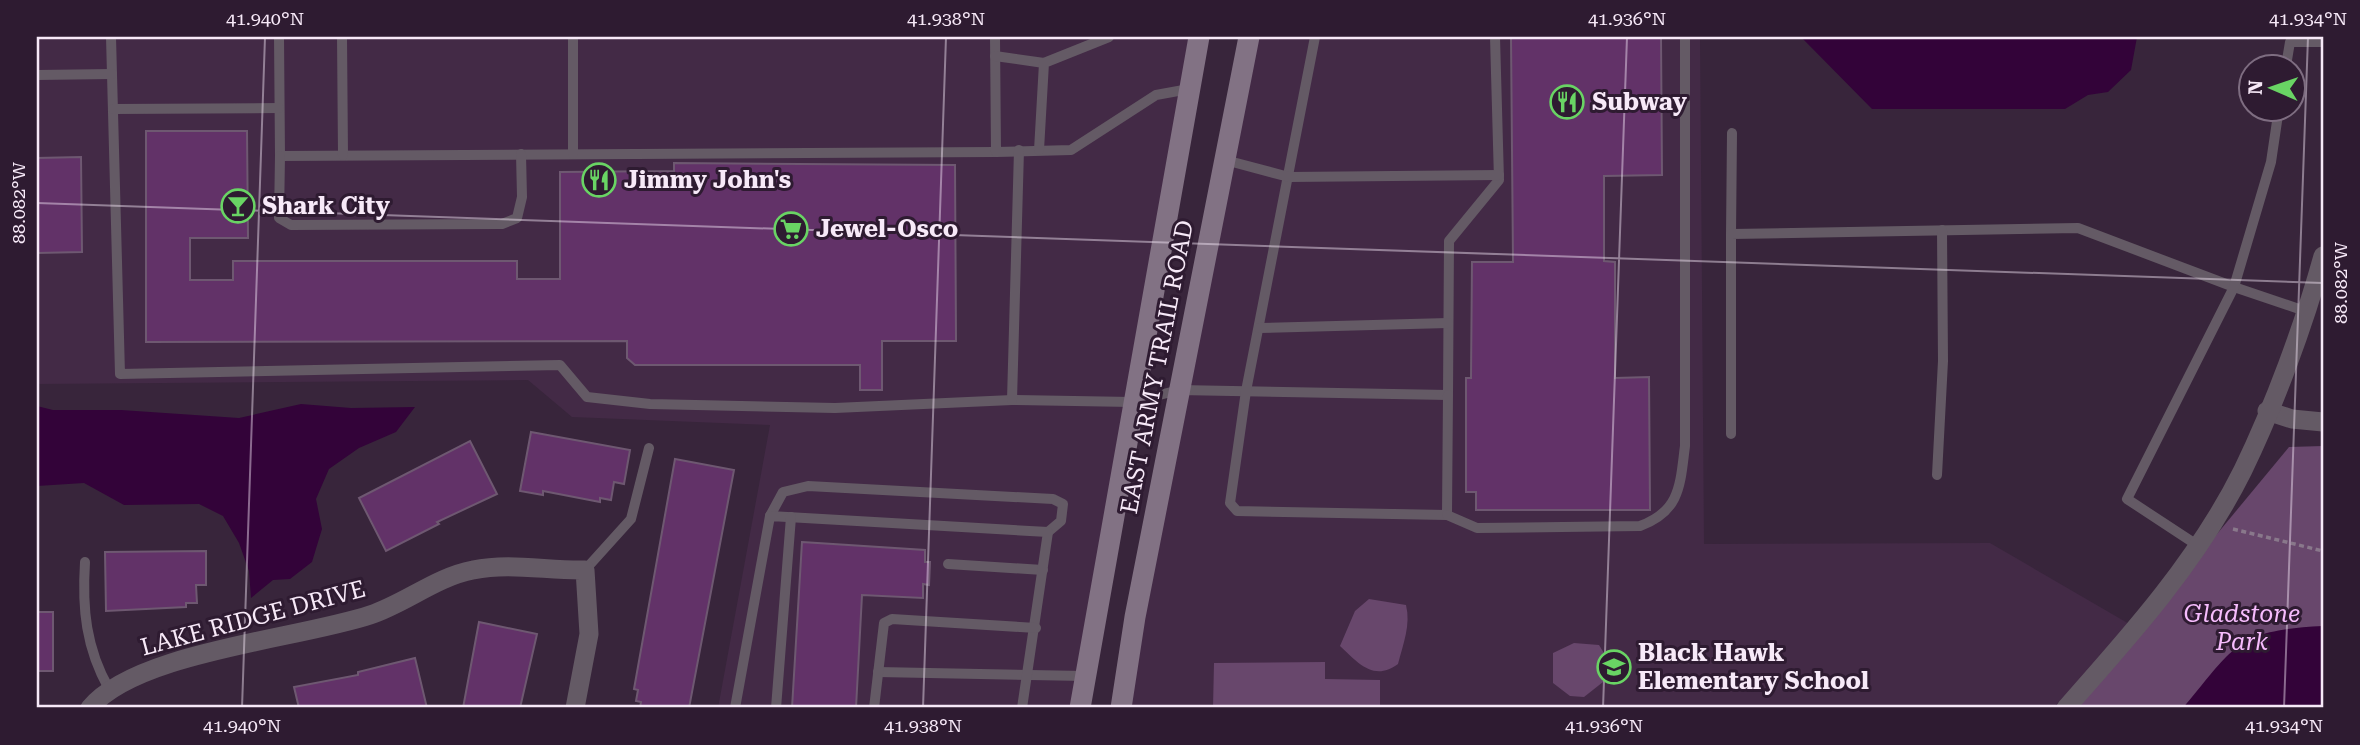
<svg xmlns="http://www.w3.org/2000/svg" width="2360" height="745" font-family="'Roboto Serif',serif">
  <rect width="100%" height="100%" fill="#38253b"/>
  <g fill="#432a46">
    <path d="M37,37h1152l-119,671h-352l52,-283 -198,-8 -44,-37 -491,4z"/>
    <path d="M1255,37h445l4,507 286,-1 141,82 -78,83h-924l26,-162z"/>
  </g>
  <g fill="#68476c">
    <path d="M2323,446v262h-250l216,-261z"/>
    <path d="M1369,599l37,6c5,20 -3,39 -8,59 -24,18 -40,-1 -58,-18l15,-35z"/>
    <path d="M1574,643l25,2 8,13 -4,24 -19,15 -14,-1 -17,-13v-30z"/>
    <path d="M1325,662v17l55,1v28h-167l1,-45z"/>
  </g>
  <g fill="#330339">
    <path d="M1801,37h336l-6,33 -23,22 -20,3 -23,14h-193z"/>
    <path d="M301,404l50,4 64,-1 -19,25 -37,16 -30,21 -13,30 6,30 -10,33 -22,17 -17,1 -22,18 -2,-27 -10,-28 -16,-27 -24,-12 -75,1 -40,-22 -47,3v-80l16,4h68l118,8z"/>
    <path d="M2323,626v82h-140c52,-62 53,-78 140,-82z"/>
  </g>
  <g fill="#623268" stroke="#6e5871" stroke-width="2">
    <path d="M1511,37h150l1,138 -58,1v85l11,1v116l34,-1 1,133h-174v-18h-10v-114h5l1,-116h41z"/>
    <path d="M146,131h101l1,107h-58v42h43v-19h284v18h43v-107l114,-1v-8l281,2 1,176h-74v49h-22v-25h-225l-8,-7v-17l-481,1z"/>
    <path d="M81,157l1,95 -45,1v-95z"/>
    <path d="M531,432l99,18 -6,34 -10,-2 -3,18 -11,-2v4l-57,-11v4l-23,-4z"/>
    <path d="M470,441l27,53 -60,28 2,2 -53,27 -27,-53z"/>
    <path d="M675,459l59,11 -45,238h-49l1,-6 -5,-1 2,-11 -4,-1z"/>
    <path d="M802,542l123,8v12h5l-1,23 -6,-1v14l-61,-3 -6,113h-64z"/>
    <path d="M206,551v34h-10l1,18h-11v4l-80,4 -1,-59z"/>
    <rect x="37" y="612" width="16" height="59"/>
    <path d="M479,622l58,12 -17,74h-57z"/>
    <path d="M415,658l12,50h-128l-5,-21 64,-12v-3z"/>
  </g>
  <g fill="none" stroke-linecap="round" stroke-linejoin="round">
    <path stroke="#89788b" stroke-width="3.5" stroke-dasharray="5 3.5" stroke-linecap="butt" d="M2233,529l90,22"/>
    <g stroke="#645a65" stroke-width="10">
      <path d="M111,37l9,337 440,-9 27,32 63,7 185,4 177,-8 120,2 47,-12 269,5 1,-154 50,-61 -4,-143"/>
      <path d="M279,37l1,119 716,-4"/>
      <path d="M342,37l1,118"/>
      <path d="M573,37v117"/>
      <path d="M995,37l1,115 75,-2 85,-55 33,-6"/>
      <path d="M1315,37l-69,354 -16,112 7,8 210,4 1,-120"/>
      <path d="M995,56l49,7"/>
      <path d="M2286,66l4,-24h33"/>
      <path d="M37,75l75,-1"/>
      <path d="M113,109l166,-1"/>
      <path d="M1039,150l5,-87 65,-26"/>
      <path d="M280,156l-1,62 12,7 211,-1 15,-6 5,-21 -1,-43"/>
      <path d="M1225,160l64,17 210,-2"/>
      <path d="M1731,234l1,-101"/>
      <path d="M1259,328l189,-5"/>
      <path d="M1012,400l7,-250"/>
      <path d="M1731,434v-200l347,-6 156,59 71,24"/>
      <path d="M1937,475l6,-114 -1,-131"/>
      <path d="M1447,515l30,13 163,-2c41,-15 40,-42 45,-80v-409"/>
      <path d="M770,516l13,-24 25,-6 245,13 10,5 -2,17 -13,11"/>
      <path d="M2197,545l-70,-46 107,-212 37,-125 8,-54"/>
      <path d="M85,562c-3,47 1,86 24,127"/>
      <path d="M948,564l95,6"/>
      <path d="M585,570l46,-51 18,-71"/>
      <path d="M878,672l207,4"/>
      <path d="M735,708l35,-192 278,16 -26,176"/>
      <path d="M776,708l15,-191"/>
      <path d="M874,708l10,-85 8,-4 144,9"/>
    </g>
    <g stroke="#645a65" stroke-width="19">
      <path d="M2267,411l25,8 31,3"/>
      <path d="M90,708c46,-56 208,-69 280,-93 36,-12 66,-38 103,-45 37,-8 75,1 112,0l4,64 -14,74"/>
      <path d="M2066,708c65,-73 133,-149 177,-238 31,-64 61,-145 80,-214"/>
    </g>
    <g stroke="#827284" stroke-width="21">
      <path d="M1080,708l119,-671"/>
      <path d="M1121,708l14,-91 114,-580"/>
    </g>
  </g>
  <path fill="none" stroke="#f7e9f8" stroke-width="2" stroke-opacity="0.45" d="M37,203l2286,80M242,708l23,-671M923,708l23,-671M1603,708l24,-671M2284,708l24,-671"/>
  <defs>
    <symbol id="restaurant-ring" viewBox="-11 -11 22 22"><circle r="9.5" fill="#2e1b31" stroke="#69d464" stroke-width="1.5"/><path d="M-5-6h1v4h1v-4h1v4h1v-4h1v5L-1.5 .5V6h-2V.5L-5-1ZM5-6V6H3V1.5H1.5Q1.5-4 5-6Z" fill="#69d464"/></symbol>
    <symbol id="bar-ring" viewBox="-11 -11 22 22"><circle r="9.5" fill="#2e1b31" stroke="#69d464" stroke-width="1.5"/><path d="M-6-5H6L.8 .8V4.5H3.5V6h-7V4.5H-.8V.8Z" fill="#69d464"/></symbol>
    <symbol id="supermarket-ring" viewBox="-11 -11 22 22"><circle r="9.5" fill="#2e1b31" stroke="#69d464" stroke-width="1.5"/><path d="M-6-5.5h2.5l.6 2H6L4.5 2H-2.5L-4.4-4H-6ZM-1.5 3.2a1.3 1.3 0 1 0 .1 0ZM3 3.2a1.3 1.3 0 1 0 .1 0Z" fill="#69d464"/></symbol>
    <symbol id="school-ring" viewBox="-11 -11 22 22"><circle r="9.5" fill="#2e1b31" stroke="#69d464" stroke-width="1.5"/><path d="M0-5L7-2L0 1L-7-2ZM-4 1L0 2.5L4 1V4Q0 6-4 4Z" fill="#69d464"/></symbol>
  </defs>
  <g fill-rule="evenodd">
    <use href="#restaurant-ring" x="1548" y="83" width="38" height="38"/>
    <use href="#restaurant-ring" x="580" y="161" width="38" height="38"/>
    <use href="#bar-ring" x="219" y="187" width="38" height="38"/>
    <use href="#supermarket-ring" x="772" y="210" width="38" height="38"/>
    <use href="#school-ring" x="1595" y="648" width="38" height="38"/>
  </g>
  <g text-anchor="middle" stroke-width="6" stroke-linejoin="round" paint-order="stroke">
    <g font-size="24" font-weight="bold" fill="#f7e9f8" stroke="#2e1b31" text-anchor="start">
      <text x="1592" y="110">Subway</text>
      <text x="624" y="188">Jimmy John's</text>
      <text x="262" y="214">Shark City</text>
      <text x="816" y="237">Jewel-Osco</text>
      <text x="1638" y="661">Black Hawk<tspan x="1638" dy="28">Elementary School</tspan></text>
    </g>
    <g font-size="24" fill="#f7e9f8" stroke="#2e1b31">
      <text transform="translate(1157 367) rotate(-79)" y="8">EAST ARMY TRAIL ROAD</text>
      <text transform="translate(253 618) rotate(-15)" y="8">LAKE RIDGE DRIVE</text>
    </g>
    <g font-size="24" font-style="italic" fill="#f6bcfd" stroke="#2e1b31">
      <text x="2242" y="622">Gladstone<tspan x="2242" dy="28">Park</tspan></text>
    </g>
  </g>
  <rect width="2360" height="745" fill="none" stroke="#2e1b31" stroke-width="77"/>
  <g transform="translate(2272 88) rotate(272)"><circle r="33" fill="#2e1b31" stroke="#7e6d81" stroke-width="2"/>
  <path d="M0-5L12 26L0 18L-12 26Z" fill="#69d464"/>
  <text y="-10" font-size="19" font-weight="bold" text-anchor="middle" fill="#f7e9f8">N</text>
  </g>
  <rect x="38" y="38" width="2284" height="668" fill="none" stroke="#f7e9f8" stroke-width="2.5"/>
  <g font-size="18" text-anchor="middle" fill="#f7e9f8">
    <text x="265" y="25">41.940°N</text>
    <text x="946" y="25">41.938°N</text>
    <text x="1627" y="25">41.936°N</text>
    <text x="2308" y="25">41.934°N</text>
    <text transform="translate(19 203) rotate(-90)" y="6">88.082°W</text>
    <text transform="translate(2341 283) rotate(-90)" y="6">88.082°W</text>
    <text x="242" y="732">41.940°N</text>
    <text x="923" y="732">41.938°N</text>
    <text x="1604" y="732">41.936°N</text>
    <text x="2284" y="732">41.934°N</text>
  </g>
</svg>
